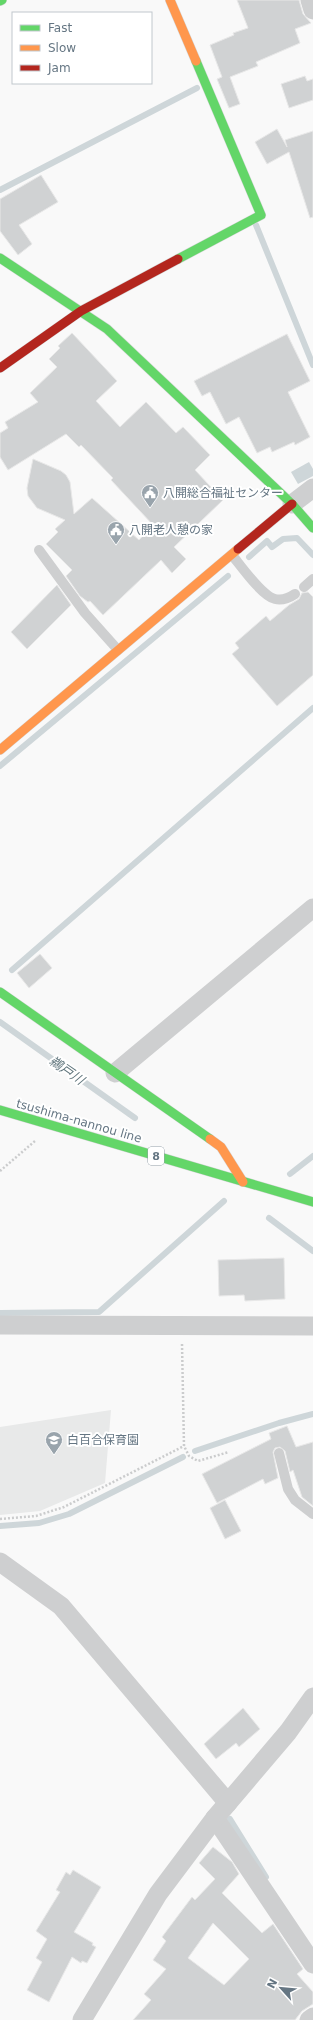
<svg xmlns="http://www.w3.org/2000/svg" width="313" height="2020" font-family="'DejaVu Sans','Noto Sans JP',sans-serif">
  <rect width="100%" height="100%" fill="#f9f9f9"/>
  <path fill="#e8e9e9" d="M111,1410l-6,73 -65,28 -40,4v-88z"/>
  <path fill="#ced6d9" d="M309,462l4,7v7l-15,8 -7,-12z"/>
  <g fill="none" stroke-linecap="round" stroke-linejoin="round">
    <g stroke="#ced6d9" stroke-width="6">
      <path d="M0,190l197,-102"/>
      <path d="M256,225l57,140"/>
      <path d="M249,557l18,-16 5,6 11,-8 14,-1 16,17"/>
      <path d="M0,766l228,-190"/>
      <path d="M12,970l301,-262"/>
      <path d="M0,1022l135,96"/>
      <path d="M290,1174l23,-18"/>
      <path d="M269,1218l44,33"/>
      <path d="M0,1313l99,-1 125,-111"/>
      <path d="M195,1451l84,-28 34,-9"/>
      <path d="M0,1526l39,-3 30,-9 114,-57"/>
      <path d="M230,1819l36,58"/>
    </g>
  </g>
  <g fill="#d0d2d3" stroke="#e8e8e8" fill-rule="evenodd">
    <path d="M237,0h62l4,14 8,9 -16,6 5,14 -44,19 2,4 -28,11 10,27 -11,4 -12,-29 5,-2 -12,-32 24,-10 -1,-2 15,-5z"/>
    <path d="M305,76l2,5 6,-2v21l-24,8 -8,-24z"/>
    <path d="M277,129l10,18 -2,-7 28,-9v86l-3,1 -21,-66 -22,12 -12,-22z"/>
    <path d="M41,175l17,27 -39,23 13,19 -14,11 -18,-24v-32z"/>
    <path d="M72,333l45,48 -21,20 24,26 26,-25 30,31 7,-6 27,28 -15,15 28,30 -49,47 12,12 -14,14 -11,-13 -58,55 -13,-14 -2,1 -8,-6 -14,-20 6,-6 -26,-26 12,-12 -3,-3 10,-9 -28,-12 -9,-12 -1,-8 6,-29 28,12 5,4 4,7 4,32 18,-16 47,42 14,-15 -42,-45 2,-2 -32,-33 -2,2 -13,-13 -58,36 -8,-13v-24l8,-5 -3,-6 33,-20 -8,-9 27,-26 -8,-8 11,-11 -2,-2z"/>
    <path d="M287,334l23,47 -22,11 22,45 -15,8 -1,-3 -22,10 -2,-5 -13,6 -18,-36 -13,7 -16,-32 -8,4 -8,-15z"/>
    <path d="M57,585l14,20 -44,44 -16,-17z"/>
    <path d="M308,592l5,5v78l-36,31 -45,-52 7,-6 -4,-5 31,-27 4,5 19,-16 10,-6 3,-6z"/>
    <path d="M40,954l12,14 -23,20 -12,-15z"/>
    <path d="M284,1258l1,41 -40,2 -1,-6 -25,1 -1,-36z"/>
    <path d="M287,1426l9,21 17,-5v64l-11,-9 -9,-27 -3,2 -5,-21 -5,-4 -5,1 -2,4 5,26 -13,6 -2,-5 -46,24 -15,-29 69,-35 -2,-6z"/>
    <path d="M225,1500l16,31 -16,8 -15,-31z"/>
    <path d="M243,1708l17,21 -21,18 -3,-4 -20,16 -12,-15z"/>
    <path d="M213,1847l19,15 7,12 -17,19 40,40 11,-9 30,45 -6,5 16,18v12l-11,7 -7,9h-162l18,-20 -7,-6 22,-25 -13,-9 13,-19 -4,-4 30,-40 3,3 20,-21 -16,-16zM213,1923l36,36 -25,26 -36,-27z"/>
    <path d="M73,1870l28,17 -27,45 19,11 -1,2 4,2 -9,16 -5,-2 -1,2 -9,-6 -23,45 -22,-12 15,-28 -6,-4 11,-19 -11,-8 24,-39 -4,-2 10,-18 4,3z"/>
  </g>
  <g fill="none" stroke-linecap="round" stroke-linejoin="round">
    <defs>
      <g id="fast">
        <path d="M0,1l2,-1"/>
        <path d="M0,258l107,71 185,175 21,24"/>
        <path d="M178,259l83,-44 -65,-154"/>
        <path d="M0,992l210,147"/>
        <path d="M0,1110l313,92"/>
      </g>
      <g id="slow">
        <path d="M170,0l26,61"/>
        <path d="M0,750l238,-201"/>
        <path d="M210,1139l11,8 22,35"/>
      </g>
      <g id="jam">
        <path d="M0,368l81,-57 97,-52"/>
        <path d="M238,549l54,-45"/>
      </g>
    </defs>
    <use href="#fast" stroke="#d5d6d7" stroke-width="10"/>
    <use href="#slow" stroke="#d5d6d7" stroke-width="10"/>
    <use href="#jam" stroke="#d5d6d7" stroke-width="10"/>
    <g stroke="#cbcccd" stroke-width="2.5" stroke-dasharray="2 2" stroke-linecap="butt">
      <path d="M0,1171l35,-30"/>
      <path d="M182,1344l2,102 5,10 9,5 31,-9"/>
      <path d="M0,1519l36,-3 28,-9 120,-61"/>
    </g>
    <g stroke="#cecfd0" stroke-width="10">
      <path d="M39,550l46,63 33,37"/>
      <path d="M232,555c9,11 30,41 43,44 8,2 14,-1 20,-5"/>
      <path d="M304,587l9,-8"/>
      <path d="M279,1453l9,36 7,11 18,14"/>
    </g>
    <g stroke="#cecfd0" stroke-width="19">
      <path d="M310,0l3,10"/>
      <path d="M292,504l21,-16"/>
      <path d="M115,1073l198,-165"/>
      <path d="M0,1325l313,1"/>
      <path d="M0,1562l61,44 167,197"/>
      <path d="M215,1818l98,146"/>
      <path d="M82,2020l76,-126 57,-76 73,-86 25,-35"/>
      <path d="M309,2020l4,-3"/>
    </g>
    <use href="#fast" stroke="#63d668" stroke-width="9"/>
    <use href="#slow" stroke="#ff974d" stroke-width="9"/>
    <use href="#jam" stroke="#b3261e" stroke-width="9"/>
  </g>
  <defs>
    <symbol id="civic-pin" viewBox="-11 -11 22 30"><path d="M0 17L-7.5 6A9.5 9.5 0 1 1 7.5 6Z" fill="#99a4ac" stroke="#fff"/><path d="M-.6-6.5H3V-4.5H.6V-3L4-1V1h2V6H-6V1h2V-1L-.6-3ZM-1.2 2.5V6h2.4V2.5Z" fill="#fff"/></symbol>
    <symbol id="school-pin" viewBox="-11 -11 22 30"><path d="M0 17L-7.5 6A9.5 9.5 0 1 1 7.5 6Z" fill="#99a4ac" stroke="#fff"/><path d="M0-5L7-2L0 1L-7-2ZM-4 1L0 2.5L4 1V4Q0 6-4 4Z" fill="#fff"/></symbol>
  </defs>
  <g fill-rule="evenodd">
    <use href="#civic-pin" x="140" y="483" width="20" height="27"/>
    <use href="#civic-pin" x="106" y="520" width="20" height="27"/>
    <use href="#school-pin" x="44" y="1430" width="20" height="27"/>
  </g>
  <g text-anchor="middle" stroke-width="4" stroke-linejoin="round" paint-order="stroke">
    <rect fill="#fff" stroke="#939fa8" stroke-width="1" x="148" y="1147" width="16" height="18" rx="3"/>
    <g font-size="11" font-weight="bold" fill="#657683">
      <text x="156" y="1160">8</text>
    </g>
    <g font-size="12" fill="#657683" stroke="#fff" text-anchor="start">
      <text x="163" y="497">八開総合福祉センター</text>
      <text x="129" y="534">八開老人憩の家</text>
      <text x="67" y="1444">白百合保育園</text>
    </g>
    <g font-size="12" fill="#657683" stroke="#fff">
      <text transform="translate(79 1121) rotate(16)" y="4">tsushima-nannou line</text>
    </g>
    <g font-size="13" font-style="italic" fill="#60757c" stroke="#fff">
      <text transform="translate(67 1070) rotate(35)" y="5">鵜戸川</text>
    </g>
  </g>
  <rect x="12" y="12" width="140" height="72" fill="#ffffff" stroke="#c1c8cd"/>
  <rect x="20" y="25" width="20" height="6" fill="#63d668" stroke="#c1c8cd"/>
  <text x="48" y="32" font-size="12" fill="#657683">Fast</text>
  <rect x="20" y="45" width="20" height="6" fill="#ff974d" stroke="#c1c8cd"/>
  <text x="48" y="52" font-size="12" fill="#657683">Slow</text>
  <rect x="20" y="65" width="20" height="6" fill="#b3261e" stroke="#c1c8cd"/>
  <text x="48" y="72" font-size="12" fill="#657683">Jam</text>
  <g transform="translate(281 1988) rotate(297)" stroke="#ffffff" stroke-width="3" paint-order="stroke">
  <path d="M0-3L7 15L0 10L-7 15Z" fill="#657683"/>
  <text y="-6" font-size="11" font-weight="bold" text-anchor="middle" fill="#657683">N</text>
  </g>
</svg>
